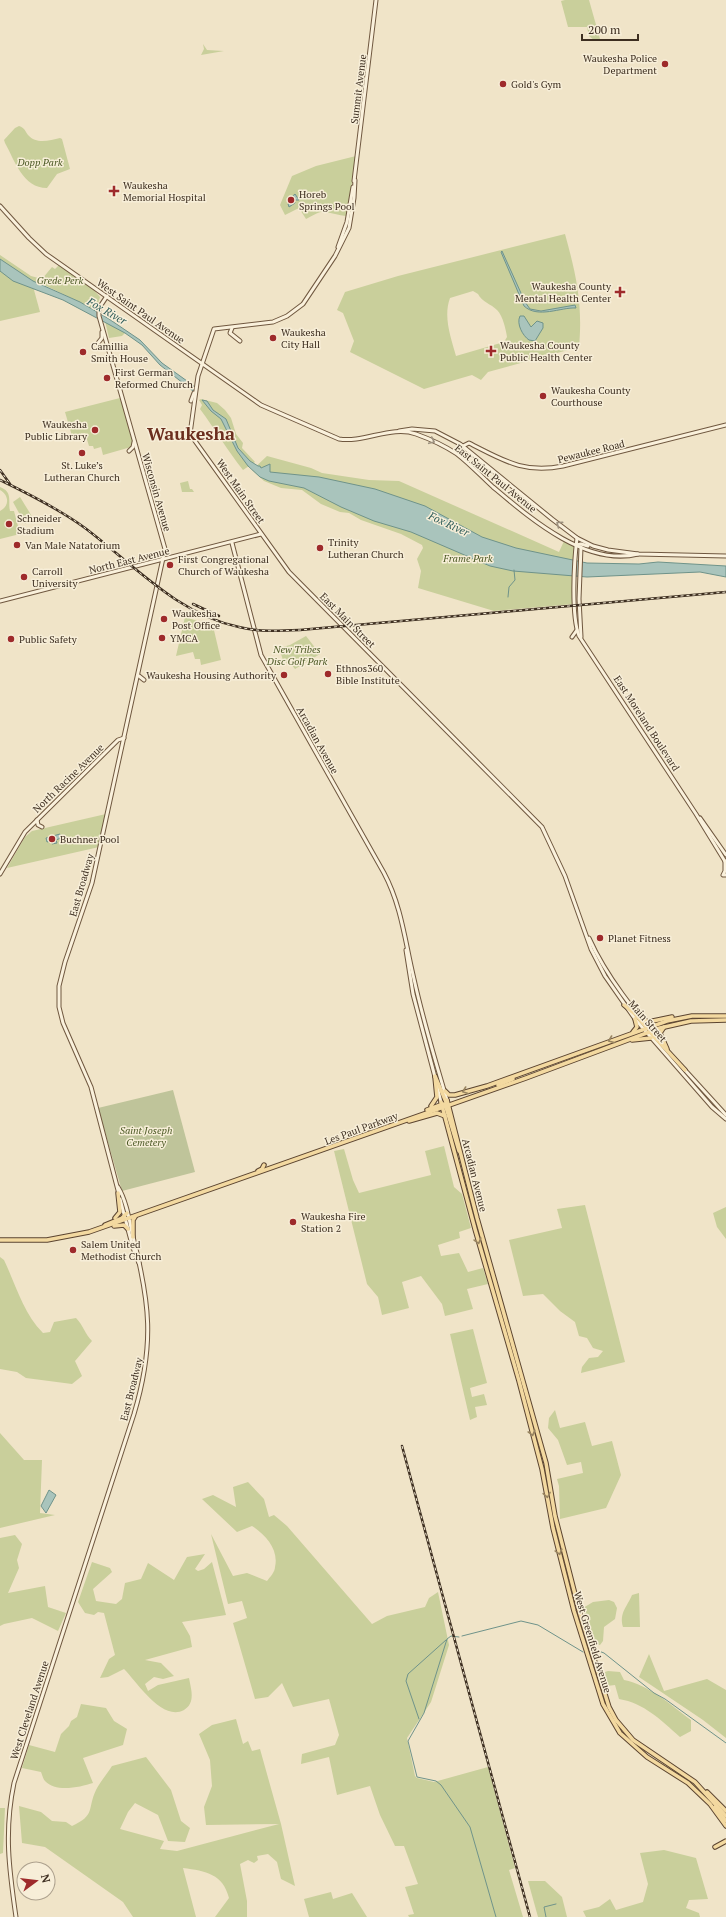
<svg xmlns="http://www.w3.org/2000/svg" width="726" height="1917" font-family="'PT Serif',serif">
  <rect width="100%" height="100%" fill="#f0e4c8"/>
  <g fill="#c9cf9b" fill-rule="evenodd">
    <path d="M565,0h24l11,39 -6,1 -5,-4 -2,-9h-19l-7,-26z"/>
    <path d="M203,44l4,6 17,1 -23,4 3,-6z"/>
    <path d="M19,126c6,2 6,5 9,9 9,10 22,5 32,3l2,1 8,30 -13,5 -10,14c-24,0 -32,-27 -42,-45l-1,-3 11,-12z"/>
    <path d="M356,156l-9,60c-8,0 -22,-5 -26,-4 -5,1 -11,5 -15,7l-7,-11 -14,7 -5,-10 12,-29 24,-10z"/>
    <path d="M565,234c11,40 18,70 14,113l-91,25 -7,8 -9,-5 -48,14 -74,-37 4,-11 -11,-28 -6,-3 8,-18 53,-16zM473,291l5,3c4,8 13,10 19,16 6,6 9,20 10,27l-3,5 -48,14c-5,-18 -13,-39 -6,-58z"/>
    <path d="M0,255l31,21 11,3 10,-12 3,2 4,-4 33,23 8,9 -4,13 -56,-27 -6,7 6,22 -40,9z"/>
    <path d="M105,321l20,12 -3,3 -13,2z"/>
    <path d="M120,398l13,43 -2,6 -28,8 -2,-8 -7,2 -1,-3h-4l-4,-13 -13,3 -7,-24z"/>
    <path d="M201,399l16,4 8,7 6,8 5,16 7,9 -1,5 13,14 -12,8c-16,-20 -28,-41 -43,-61l2,-4 -3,-5z"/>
    <path d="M267,456l44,12 11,5 47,7 30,1 160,71 5,-11 10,5 1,3 -1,55 -80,7 -76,-23 3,-17 -4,-12 6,-11 -1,-3 -21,-11 -40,-14 -12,-7 -9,-1 -19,-8 -19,-14 -21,-2 -17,-7 -12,-11z"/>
    <path d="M188,481l2,8h2l2,3h-12l-2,-9z"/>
    <path d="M0,487c13,5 8,14 10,24h4l6,23 -20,5v-28c10,-5 9,-16 0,-21z"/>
    <path d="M20,497l13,21 -8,6 -12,-22z"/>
    <path d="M185,617l28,9 8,34 -20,5 -1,-6h-5l-2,-7 -17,4z"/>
    <path d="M306,636l14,18 -25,15 -4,-5 -7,-1 -5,-15 11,-3z"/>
    <path d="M106,814l-7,33 -92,21 18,-31 7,-6z"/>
    <path d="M444,1146l10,41 8,7 9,34 -12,4 1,6 -22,7 3,11 18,-3 9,19 15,-4 5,16 -21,5 6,20 -28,7 -3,-12 -21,-28 -19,6 7,26 -27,7 -4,-18 -11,-13 -33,-133 10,-2 9,31 6,13 72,-18 -6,-24z"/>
    <path d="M585,1205l40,157 -44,11 1,-6 7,-9 9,-1 5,-6 -10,-3 -6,-10 -8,-2 -4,-14 -15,-11 -17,-17 -20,2 -14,-56 53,-12 -5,-19z"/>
    <path d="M726,1207v32l-9,-12 -4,-14z"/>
    <path d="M0,1257l4,3c12,25 19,53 39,73l7,-1 4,-10 22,-4c7,7 9,16 16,23l-17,20 7,15 -10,8 -46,-6 -9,-6 -17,-3z"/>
    <path d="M473,1329l14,54 -17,5 2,9 12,-3 3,11 -12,2 2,10 -7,3 -20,-86z"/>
    <path d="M555,1410l5,18 25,-6 7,24 20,-5 9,34 -15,33 -46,11 -1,-33 -2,-7 26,-6 -2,-11 -14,3 -9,-25 -10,-12 1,-10z"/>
    <path d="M0,1433l24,27h18l-2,53 15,2 -55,13z"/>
    <path d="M248,1482l16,17 5,18 5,-2 13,11 85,98 15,-8 38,-9 4,-9 9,-6 11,53 -18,57 -24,36 8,38 2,2 17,4 54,-15 27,101 -6,2 14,47h-114l-1,-2 6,-1 -9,-27 13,-3 -14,-38h-9l-15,-31 -10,-29 -33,9 -8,-38 -28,7 1,-10 33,-9 4,-10 -10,-36 -36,8 -11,-24 -14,14 -13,2 -22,-76 14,-5 -5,-17 -14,3 -17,-70 22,42 14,-3 20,8c3,-4 8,-9 8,-14 4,-17 -9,-32 -23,-41l-15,6 -35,-33 11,-4 23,12 -3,-20z"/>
    <path d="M15,1535l7,9 -5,16 2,8 -11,25 37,-7 3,21 18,6 -8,18 -26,-13 -28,6 -4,2v-88z"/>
    <path d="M205,1554l-10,15 3,2 6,-2 8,-7 14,53 -44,7 8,14 2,11 -47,13 16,3 13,13 -11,3 -9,-2 -9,7 3,7 10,-6 31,-7c2,11 7,25 -5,32 -22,12 -47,-28 -60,-41l-16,8 -8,1 9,-19 6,-4 -11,-42 -6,-1 -4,3 -9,-2 -7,-11 14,-40 18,6 2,4 -19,17 3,12 20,3 6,-5 3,-16 16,-4 7,-16 26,17 13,-23z"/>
    <path d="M639,1593l1,34h-17c-4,-14 4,-20 9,-32z"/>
    <path d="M609,1600l5,2 3,6 -2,11 -11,8 -1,14 -3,4 -7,-1 -10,-36 10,-6z"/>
    <path d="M649,1654l15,37 43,-12 19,11v48l-23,-18 -64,-43z"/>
    <path d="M608,1671l12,1 4,8c25,5 47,25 67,40v11l-11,6c-19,-17 -36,-34 -61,-38l-4,-14 -8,1 -3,-10 1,-4z"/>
    <path d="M81,1704l25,4 8,13 13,8 -4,16 -40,13 10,25c-13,4 -37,10 -48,-2 -2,-2 -3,-7 -4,-9l-19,-4 7,-23 26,7 6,-18 8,-8 2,-5 6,-4z"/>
    <path d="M236,1719l7,25 5,-3 4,10 8,-2 21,75 14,62 -14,-7 -4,-17 -9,-8 -11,2 1,4 -4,3 -6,-3 -8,4 7,37v16h-32l14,-19c-6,-24 -23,-27 -46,-30l13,49h-63l-10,-15 -78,-55 -23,-4 -3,-37 22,6 11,9 14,1 6,4c24,-11 15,-17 24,-36 4,-8 11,-16 16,-24l34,-9 25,33 10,31 9,7 -5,14 -17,-1 -10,-26 -23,-12 -7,9 -8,17 44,12 -4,8 17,2 102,-27 -73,1 -2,-18 8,-21 -2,-26 -11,-26 13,-9z"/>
    <path d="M0,1808h5l-2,45 -3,1z"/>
    <path d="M664,1850l32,8 12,41 -19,1 -3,8 13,5 1,4h-114l-3,-6 16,-4 11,-8 6,11 27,-8 5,-18 -8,-31z"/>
    <path d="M528,1881h17l17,16 5,20h-29z"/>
    <path d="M331,1892l2,7 19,-6 15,24h-58l-5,-18z"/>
  </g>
  <path fill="#bfc49a" d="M173,1090l22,82 -73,19 -24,-83z"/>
  <g fill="#a9c4bc" stroke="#6f938a">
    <path d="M295,194l4,6h-5l1,3 -6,4 -1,-3 3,-2 -4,-1z"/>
    <path d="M502,251l23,51 5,7 11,2 34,-6 1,3c-15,-1 -38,11 -52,-2l-23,-54z"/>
    <path d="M0,259l33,22 47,21 29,17 31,21 22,23 32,23 -1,5 -33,-26 -18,-20 -17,-12 -62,-33 -50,-19 -13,-10z"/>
    <path d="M520,316h4l7,11 6,-6 6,2v5l-8,13 -6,-1c-6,-4 -13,-16 -9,-24z"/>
    <path d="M202,400l5,1 6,9 13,9 12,29 12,13 8,5h2l1,2 9,-4v8l49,5 56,12 50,17 57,31 34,11 71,15 52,1 19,-2 68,4v11l-26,-5 -113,5 -74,-6 -23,-5 -79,-34 -37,-11 -33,-14 -37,-19 -35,-7 -9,-4 -12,-11 -11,-15 -16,-32 -10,-8z"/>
    <path d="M60,834l1,4 -5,2 1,3 -5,1v-2l3,-2 -8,2 -1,-4z"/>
    <path d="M49,1490l7,5 -10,18 -5,-7z"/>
  </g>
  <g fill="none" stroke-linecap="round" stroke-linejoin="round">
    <g stroke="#6f938a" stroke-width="1">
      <path d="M508,597l1,-10 6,-7 -1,-10"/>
      <path d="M462,1636l59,-15 17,4 45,27"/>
      <path d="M459,1637l-8,-1 -4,3 -23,74 -16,28 9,36 19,4 5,4 29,42 26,90"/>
      <path d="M596,1650l8,3 50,40 11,6 61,44"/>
      <path d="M419,1719l-13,-38 2,-7 38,-34"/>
      <path d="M546,1917l-2,-10 12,-3"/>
    </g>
    <defs>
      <g id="secondary">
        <path d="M355,180l-1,18 -5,30 -14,28 -32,48 -16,12 -14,6 -59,7 -16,47 -8,58 99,138 253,255 23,49 26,73 14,27 30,43 77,88 14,12"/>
        <path d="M354,181l22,-181"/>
        <path d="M0,206l29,32 17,16 215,151 78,34c25,4 53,-14 77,-5 14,5 29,12 41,20 13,10 24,22 36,33 37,31 93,80 145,67"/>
        <path d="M338,247l9,-25 6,-35"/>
        <path d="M107,296l-8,12v8l66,233 -73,334 -27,79 -6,24v21l4,16 28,64 28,107"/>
        <path d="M232,328l-2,5 10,8"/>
        <path d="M98,343l4,-5v-6"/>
        <path d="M191,401l3,-8"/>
        <path d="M399,431l13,-2 23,2 25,13 92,75 25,19 16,8 15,4 30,4 88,2"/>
        <path d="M463,446l6,-3c34,17 54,31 94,23l163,-41"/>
        <path d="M129,451l4,-4 1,-5"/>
        <path d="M577,538c-3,24 -6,76 2,98l117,178 30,49"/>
        <path d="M232,543l29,112 123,218c18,34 21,69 30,106 9,41 21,81 33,121"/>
        <path d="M576,545l5,-1 7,2"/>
        <path d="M581,547l-2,52 2,38"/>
        <path d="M0,601l261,-67"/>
        <path d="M572,637l5,-7"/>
        <path d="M139,676l5,4"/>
        <path d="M700,818l26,37"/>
        <path d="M37,820l1,5 4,2"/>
        <path d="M725,861v10l-2,4h3"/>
        <path d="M0,874l25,-42 93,-92 6,-2"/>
        <path d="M589,938c18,40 46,74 75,107"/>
        <path d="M406,950l7,44 22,83"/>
        <path d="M684,1069l42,46"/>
        <path d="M437,1086l4,16"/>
        <path d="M120,1199l13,49 6,15"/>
        <path d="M16,1917c-7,-48 -12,-86 -2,-134l120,-369c21,-70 16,-112 -2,-181 -3,-15 -6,-33 -14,-46"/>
      </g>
      <g id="primary">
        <path d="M624,1005l12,10 11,13"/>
        <path d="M643,1019l5,3 24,-5"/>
        <path d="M664,1027l-4,6 7,16"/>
        <path d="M649,1031l36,39"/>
        <path d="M633,1032l4,-5 -2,-8"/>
        <path d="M632,1040l19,-2"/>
        <path d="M435,1076l11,26"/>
        <path d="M498,1085l15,-6"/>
        <path d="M445,1091l4,4h6l32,-9 180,-65 25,-5h34"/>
        <path d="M447,1100l30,118 69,245 9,53 25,98 29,93 7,13 17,20 62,42 31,34"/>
        <path d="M441,1102l34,127 44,152 23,88 11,59 21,83 29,93 17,29 27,24 41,26 22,21 16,22"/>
        <path d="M445,1104l14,47"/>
        <path d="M431,1106l6,-9 -2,-20"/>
        <path d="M427,1110l16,-6"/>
        <path d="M409,1121l28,-8 8,3"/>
        <path d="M258,1171l4,-2 2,-4"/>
        <path d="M115,1218l5,-6 -2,-19"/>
        <path d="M105,1225l17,-7 5,-5"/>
        <path d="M114,1226l10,-1 4,4"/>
        <path d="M133,1237v-17l2,-3"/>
        <path d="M0,1240h47l42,-8 437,-154 134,-50 31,-7 35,-1"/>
        <path d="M707,1792l19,19"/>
        <path d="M715,1807l11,14"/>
        <path d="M715,1847l11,-6"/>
      </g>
    </defs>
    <use href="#secondary" stroke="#6f573f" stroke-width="5"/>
    <use href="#primary" stroke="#5b4430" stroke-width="5.5"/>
    <use href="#secondary" stroke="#faf1dc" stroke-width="3"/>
    <use href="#primary" stroke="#f3d9a0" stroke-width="3.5"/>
    <defs>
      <g id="rail">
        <path d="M0,470l10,14"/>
        <path d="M0,480c29,14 59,29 85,48 48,36 92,86 154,99 20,5 40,4 61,3l426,-38"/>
        <path d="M193,604l26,12"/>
        <path d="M402,1446l128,471"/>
      </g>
    </defs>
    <use href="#rail" stroke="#3d2e20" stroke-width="2.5"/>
    <use href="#rail" stroke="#f7eed8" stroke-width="1" stroke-dasharray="3" stroke-linecap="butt"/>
  </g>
  <defs><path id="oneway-chevron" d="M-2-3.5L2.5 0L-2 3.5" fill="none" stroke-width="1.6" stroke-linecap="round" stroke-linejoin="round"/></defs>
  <g stroke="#9c907e">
    <use href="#oneway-chevron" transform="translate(432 441) rotate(25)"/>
    <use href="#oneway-chevron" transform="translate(559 524) rotate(-143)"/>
  </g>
  <g stroke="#988460">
    <use href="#oneway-chevron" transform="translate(611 1040) rotate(159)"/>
    <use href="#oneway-chevron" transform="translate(465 1091) rotate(160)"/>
    <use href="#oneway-chevron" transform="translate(478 1241) rotate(74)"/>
    <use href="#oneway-chevron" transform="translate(532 1433) rotate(75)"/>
    <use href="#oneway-chevron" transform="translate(547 1495) rotate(80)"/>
    <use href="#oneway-chevron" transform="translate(559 1552) rotate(75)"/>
  </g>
  <g fill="#9e2a2b" stroke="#f7eed8" stroke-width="1.5">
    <circle cx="665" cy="64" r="4"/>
    <circle cx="503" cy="84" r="4"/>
    <path d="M112 185h4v4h4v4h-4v4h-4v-4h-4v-4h4z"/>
    <circle cx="291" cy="200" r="4"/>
    <path d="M618 286h4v4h4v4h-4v4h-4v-4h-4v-4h4z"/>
    <circle cx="273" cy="338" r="4"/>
    <path d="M489 345h4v4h4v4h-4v4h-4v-4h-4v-4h4z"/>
    <circle cx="83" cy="352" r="4"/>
    <circle cx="107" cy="378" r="4"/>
    <circle cx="543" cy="396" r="4"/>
    <circle cx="95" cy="430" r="4"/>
    <circle cx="82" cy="453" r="4"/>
    <circle cx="9" cy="524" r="4"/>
    <circle cx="17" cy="545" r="4"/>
    <circle cx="320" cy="548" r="4"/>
    <circle cx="170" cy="565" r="4"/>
    <circle cx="24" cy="577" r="4"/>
    <circle cx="164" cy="619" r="4"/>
    <circle cx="162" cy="638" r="4"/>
    <circle cx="11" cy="639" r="4"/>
    <circle cx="328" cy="674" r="4"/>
    <circle cx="284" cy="675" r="4"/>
    <circle cx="52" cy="839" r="4"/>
    <circle cx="600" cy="938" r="4"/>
    <circle cx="293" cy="1222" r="4"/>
    <circle cx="73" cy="1250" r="4"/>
  </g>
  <g text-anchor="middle" stroke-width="3" stroke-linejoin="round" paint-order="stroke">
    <g font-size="10" fill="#3d2e20" stroke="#f7eed8" text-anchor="start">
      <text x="657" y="62" text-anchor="end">Waukesha Police<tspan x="657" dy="12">Department</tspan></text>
      <text x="511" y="88">Gold's Gym</text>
      <text x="123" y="189">Waukesha<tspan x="123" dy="12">Memorial Hospital</tspan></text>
      <text x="299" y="198">Horeb<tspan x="299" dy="12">Springs Pool</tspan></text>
      <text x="611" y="290" text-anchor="end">Waukesha County<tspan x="611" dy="12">Mental Health Center</tspan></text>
      <text x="281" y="336">Waukesha<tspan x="281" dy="12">City Hall</tspan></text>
      <text x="500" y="349">Waukesha County<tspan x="500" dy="12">Public Health Center</tspan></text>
      <text x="91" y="350">Camillia<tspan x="91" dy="12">Smith House</tspan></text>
      <text x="115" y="376">First German<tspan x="115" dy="12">Reformed Church</tspan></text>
      <text x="551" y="394">Waukesha County<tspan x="551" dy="12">Courthouse</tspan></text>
      <text x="87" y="428" text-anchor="end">Waukesha<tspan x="87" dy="12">Public Library</tspan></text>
      <text x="82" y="469" text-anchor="middle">St. Luke’s<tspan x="82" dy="12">Lutheran Church</tspan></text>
      <text x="17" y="522">Schneider<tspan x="17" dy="12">Stadium</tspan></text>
      <text x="328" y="546">Trinity<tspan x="328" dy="12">Lutheran Church</tspan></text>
      <text x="25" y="549">Van Male Natatorium</text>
      <text x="178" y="563">First Congregational<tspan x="178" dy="12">Church of Waukesha</tspan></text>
      <text x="32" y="575">Carroll<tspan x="32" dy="12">University</tspan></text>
      <text x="172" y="617">Waukesha<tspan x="172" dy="12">Post Office</tspan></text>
      <text x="170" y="642">YMCA</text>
      <text x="19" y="643">Public Safety</text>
      <text x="336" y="672">Ethnos360<tspan x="336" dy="12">Bible Institute</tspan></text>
      <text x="276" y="679" text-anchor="end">Waukesha Housing Authority</text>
      <text x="60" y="843">Buchner Pool</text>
      <text x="608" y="942">Planet Fitness</text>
      <text x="301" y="1220">Waukesha Fire<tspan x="301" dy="12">Station 2</tspan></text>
      <text x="81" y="1248">Salem United<tspan x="81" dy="12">Methodist Church</tspan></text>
    </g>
    <g font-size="10" fill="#3d2e20" stroke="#f7eed8">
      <text transform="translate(358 89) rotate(-83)" y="4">Summit Avenue</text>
      <text transform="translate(141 311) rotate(35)" y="4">West Saint Paul Avenue</text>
      <text transform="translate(591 451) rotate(-14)" y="4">Pewaukee Road</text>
      <text transform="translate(496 478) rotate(39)" y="4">East Saint Paul Avenue</text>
      <text transform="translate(241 491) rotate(55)" y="4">West Main Street</text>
      <text transform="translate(157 492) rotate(74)" y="4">Wisconsin Avenue</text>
      <text transform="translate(129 560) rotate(-14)" y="4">North East Avenue</text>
      <text transform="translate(348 620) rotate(45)" y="4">East Main Street</text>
      <text transform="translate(647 723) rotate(57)" y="4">East Moreland Boulevard</text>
      <text transform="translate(318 740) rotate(61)" y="4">Arcadian Avenue</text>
      <text transform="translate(68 778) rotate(-44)" y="4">North Racine Avenue</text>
      <text transform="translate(81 885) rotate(-74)" y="4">East Broadway</text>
      <text transform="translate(648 1021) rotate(49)" y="4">Main Street</text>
      <text transform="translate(361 1128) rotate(-20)" y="4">Les Paul Parkway</text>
      <text transform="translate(475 1175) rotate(76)" y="4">Arcadian Avenue</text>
      <text transform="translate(131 1389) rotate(-76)" y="4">East Broadway</text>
      <text transform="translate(593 1642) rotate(73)" y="4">West Greenfield Avenue</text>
      <text transform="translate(29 1710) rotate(-72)" y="4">West Cleveland Avenue</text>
    </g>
    <g font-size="10" font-style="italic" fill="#4d5a26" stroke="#f7eed8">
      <text x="40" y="166">Dopp Park</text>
      <text x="60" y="284">Grede Perk</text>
      <text x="468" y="562">Frame Park</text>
      <text x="297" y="653">New Tribes<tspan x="297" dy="12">Disc Golf Park</tspan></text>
      <text x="146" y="1134">Saint Joseph<tspan x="146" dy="12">Cemetery</tspan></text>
    </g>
    <g font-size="11" font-style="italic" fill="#2f5d5a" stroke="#f7eed8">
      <text transform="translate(107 311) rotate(30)" y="4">Fox River</text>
      <text transform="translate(449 524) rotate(25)" y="4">Fox River</text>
    </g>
    <g font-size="18" font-weight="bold" fill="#6b2e1e" stroke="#f7eed8">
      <text x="191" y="440">Waukesha</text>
    </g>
  </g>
  <g transform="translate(36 1881) rotate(75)"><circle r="19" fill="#f7eed8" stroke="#ada18e"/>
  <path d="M0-3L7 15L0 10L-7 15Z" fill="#9e2a2b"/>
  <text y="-6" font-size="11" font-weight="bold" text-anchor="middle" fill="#3d2e20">N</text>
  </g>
  <path d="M582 34v6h56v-6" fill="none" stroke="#3d2e20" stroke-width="2"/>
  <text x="588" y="34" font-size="12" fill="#3d2e20" stroke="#f7eed8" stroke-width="3" paint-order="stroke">200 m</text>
</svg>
